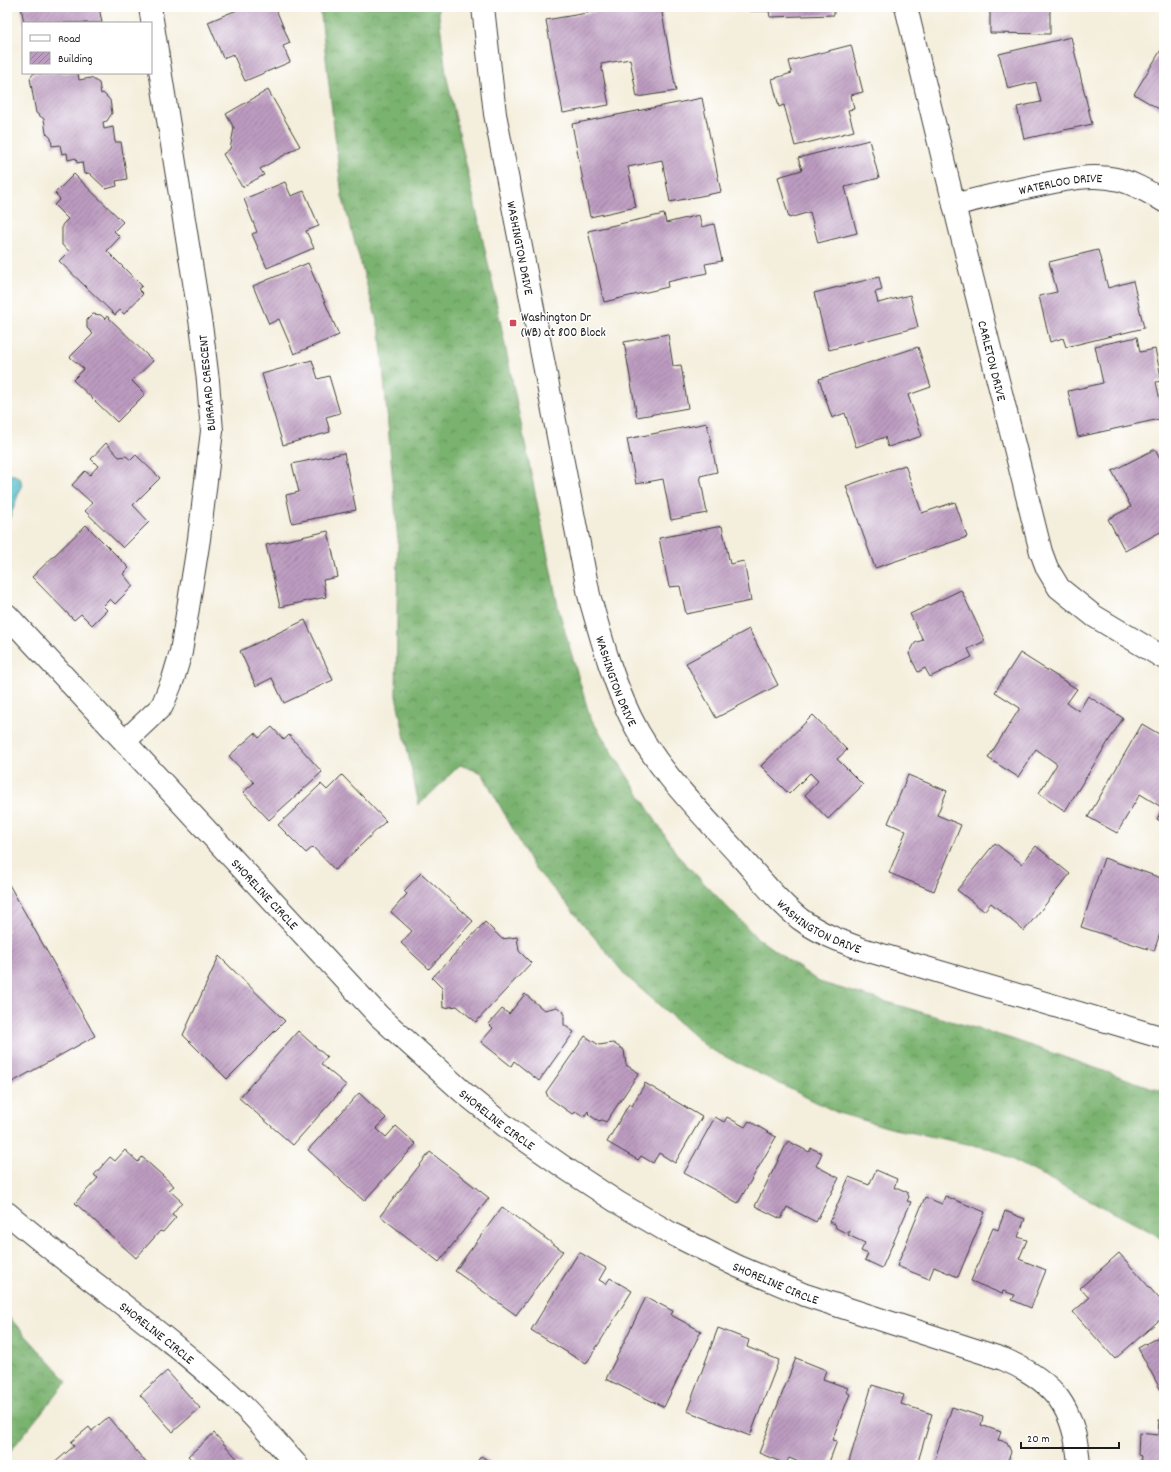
<svg xmlns="http://www.w3.org/2000/svg" width="1171" height="1472" font-family="Dekko,sans-serif">
  <defs>
    <pattern id="forest-crowns" width="20" height="18" patternUnits="userSpaceOnUse"><rect width="20" height="18" fill="#7ab270"/><path d="M2 6a3 3 0 1 1 6 0M12 15a3 3 0 1 1 6 0" fill="none" stroke="#63905b"/></pattern>
    <pattern id="water-waves" width="16" height="10" patternUnits="userSpaceOnUse"><rect width="16" height="10" fill="#4fbbc9"/><path d="M0 5q4-4 8 0t8 0" fill="none" stroke="#44a0ac"/></pattern>
    <pattern id="building-hatch" width="6" height="6" patternUnits="userSpaceOnUse"><rect width="6" height="6" fill="#bc9bc0"/><path d="M-1 1l2-2M0 6l6-6M5 7l2-2" fill="none" stroke="#987e9b"/></pattern>
  </defs>
  <rect width="100%" height="100%" fill="#fff"/>
  <filter id="ink" filterUnits="userSpaceOnUse"><feTurbulence type="fractalNoise" baseFrequency=".025" numOctaves="2"/><feDisplacementMap in="SourceGraphic" scale="8" xChannelSelector="R" yChannelSelector="G"/><feConvolveMatrix kernelMatrix="1 2 1 2 8 2 1 2 1" color-interpolation-filters="sRGB"/></filter>
  <filter id="wash" filterUnits="userSpaceOnUse"><feTurbulence type="fractalNoise" baseFrequency=".012" numOctaves="4" result="noise"/><feDisplacementMap in="SourceGraphic" scale="16" xChannelSelector="R" yChannelSelector="G"/><feGaussianBlur stdDeviation="0.9" result="paint"/><feColorMatrix in="noise" values="0 0 0 0 0 0 0 0 0 0 0 0 0 0 0 0 0 1.4 0 .05"/><feComposite in="paint" operator="in"/></filter>
  <g filter="url(#wash)">
    <rect width="100%" height="100%" fill="#f4eedc"/>
    <g fill="url(#forest-crowns)" stroke="#4b6746">
      <path d="M320,7h118l8,67 47,212 66,325 31,106 88,139 78,81 63,45 193,57 152,53v149l-11,-8 -161,-84 -98,-20 -56,-16 -130,-65 -82,-72 -55,-67 -38,-43 -51,-93 -22,-8 -41,40 -23,-109 2,-155 -18,-209 -38,-136z"/>
      <path d="M7,1315l60,66 -60,74z"/>
    </g>
    <path fill="url(#water-waves)" stroke="#366c72" d="M13,474l7,4 2,6 -13,36 -2,1v-46z"/>
    <g id="blocks">
      <g fill="url(#building-hatch)">
        <path d="M21,7h78l3,16h-78z"/>
        <path d="M244,7h4l2,4 9,-4h16l15,36 -7,3 7,16 -45,19 -12,-27 -10,4 -15,-36z"/>
        <path d="M622,7h39l15,84 -39,6 -7,-38 -29,5 8,41 -46,8 -17,-93z"/>
        <path d="M749,7h85v8l-64,2 -1,-6h-20z"/>
        <path d="M990,7h60v27l-60,-1z"/>
        <path d="M1071,37l21,87 -68,15 -7,-32 24,-5 -5,-20 -28,7 -9,-35z"/>
        <path d="M851,45l12,47 -12,3 3,14 -6,1 6,21 -59,15 -11,-41 -5,2 -7,-28 20,-6 -3,-12z"/>
        <path d="M1164,45v67l-30,-18z"/>
        <path d="M34,73h44l1,7 12,-2 8,5 2,11 2,-1 7,7 2,13 -5,8 -4,1 1,7 9,-2 2,15h6l6,37 -11,2 1,5 -11,3 -17,-16 -5,1 -2,-12 -5,1 -1,-5 -8,2 -1,-7 -5,1 -2,-9 -8,1 -1,-8 -5,-5 -2,-14 -8,-6 -6,-35z"/>
        <path d="M268,90l32,56 -40,23 4,6 -22,12 -19,-33 7,-5 4,-21 -8,-14z"/>
        <path d="M702,98l19,94 -51,10 -8,-42 -34,7 8,40 -46,10 -18,-93z"/>
        <path d="M869,140l10,38 -34,9 12,46 -39,10 -8,-31 -21,6 -11,-41 24,-7 -4,-12z"/>
        <path d="M74,174l49,48 -9,9 6,6 -13,14 35,35 -4,3 5,5 -19,20 -4,-4 -5,5 -56,-54 10,-10 -7,-6v-20l6,-6 -14,-14 6,-6 -5,-6z"/>
        <path d="M285,182l6,14 13,-5 15,35 -13,5 8,17 -47,20 -15,-34 5,-2 -13,-33z"/>
        <path d="M664,214l2,9 33,-8 3,12 12,-3 8,37 -17,3 2,9 -40,9 1,5 -64,15 -16,-71z"/>
        <path d="M1098,250l10,38 25,-7 11,47 -78,19 -3,-9 -13,4 -11,-46 18,-4 -8,-30z"/>
        <path d="M308,263l31,72 -45,19 -15,-35 -10,5 -16,-38z"/>
        <path d="M879,277l3,13 -7,2 3,11 32,-8 8,32 -89,23 -15,-57z"/>
        <path d="M93,314l8,1 4,4 2,-3 46,45 -21,20 13,13 -28,28 -44,-42 11,-11 -14,-12 23,-23 -6,-6v-8z"/>
        <path d="M668,334l5,32 8,-1 7,43 -51,9 -13,-75z"/>
        <path d="M1137,337l3,15 15,-3 7,32 -6,1 8,36 -86,19 -10,-46 35,-8 -8,-37z"/>
        <path d="M918,347l13,40 -23,8 14,41 -34,11 -3,-10 -29,10 -11,-34 -13,5 -13,-39z"/>
        <path d="M312,360l6,19 11,-3 11,37 -14,4 4,15 -47,13 -21,-71z"/>
        <path d="M707,423l10,49 -17,4 7,37 -36,7 -8,-41 -27,5 -9,-45z"/>
        <path d="M106,443l13,14 7,-1 5,4 5,-5 24,23 -27,27 16,17 -26,26 -38,-37 7,-8 -20,-18 13,-14 5,4 8,-9 -7,-7z"/>
        <path d="M1155,449l9,16v65l-39,21 -17,-32 23,-12 -19,-36z"/>
        <path d="M344,453l12,57 -64,13 -6,-28 13,-3 -7,-28z"/>
        <path d="M905,465l17,48 33,-11 12,35 -92,31 -29,-82z"/>
        <path d="M86,525l43,43 -6,6 10,12 -18,18 -5,-5 -7,7 4,4 -15,15 -11,-11 -7,6 -42,-43z"/>
        <path d="M722,526l8,38 14,-3 7,40 -65,13 -6,-28 -11,1 -10,-49z"/>
        <path d="M328,531l10,46 -15,3 3,17 -46,10 -14,-62z"/>
        <path d="M961,590l24,51 -17,8 4,8 -42,20 -5,-9 -7,4 -9,-18 6,-11 8,-3 -13,-26z"/>
        <path d="M305,620l28,60 -49,23 -12,-25 -16,8 -16,-35z"/>
        <path d="M749,629l29,56 -62,33 -30,-55z"/>
        <path d="M1020,653l57,36 -10,14 12,8 9,-15 35,22 -58,93 -26,-18 18,-29 -21,-15 -18,28 -30,-19 32,-50 -25,-16z"/>
        <path d="M813,715l34,35 -10,9 26,26 -35,34 -23,-24 13,-14 -8,-8 -21,21 -28,-28z"/>
        <path d="M1142,724l22,13v86l-7,-4 6,-11 -23,-14 -23,39 -29,-16z"/>
        <path d="M272,727l12,13 5,-5 33,37 -53,48 -26,-28 11,-9 -25,-27 26,-23 4,5z"/>
        <path d="M342,775l44,46 -51,49 -22,-23 -7,6 -28,-28 43,-41 6,6z"/>
        <path d="M908,775l39,16 -10,24 24,10 -27,66 -45,-18 17,-42 -18,-8z"/>
        <path d="M995,843l27,21 14,-18 34,28 -46,57 -33,-28 -7,8 -27,-21z"/>
        <path d="M1104,858l60,21v43l-10,29 -73,-24z"/>
        <path d="M421,873l52,48 -44,48 -28,-26 11,-12 -21,-19 16,-18 -3,-3z"/>
        <path d="M7,881l88,155 -88,49z"/>
        <path d="M485,922l17,17 15,-2 2,14 12,12 -55,59 -19,-16 -14,2 -1,-20 -10,-10z"/>
        <path d="M219,956l66,65 -58,58 -44,-44z"/>
        <path d="M525,994l19,16 13,-3 7,5v13l10,7 -35,49 -25,-20 -3,5 -30,-24 12,-14 -4,-4 13,-15 7,5z"/>
        <path d="M298,1031l29,26 -6,7 25,21 -53,60 -54,-47z"/>
        <path d="M585,1036l14,9 14,-2 11,7 2,15 13,8 -33,49 -4,-2 -3,1 -10,-6 -1,-4 -4,6 -7,-5 -5,2 -24,-17 -2,-5z"/>
        <path d="M645,1083l57,34 -27,46 -16,-10 -6,10 -12,-7 -3,4 -31,-18 22,-38 3,2z"/>
        <path d="M359,1093l27,25 -10,10 10,9 10,-11 20,18 -52,57 -56,-51z"/>
        <path d="M715,1117l9,5 3,-5 18,10 4,-6 27,16 -38,66 -54,-30z"/>
        <path d="M788,1141l21,11 2,-4 11,5 -6,13 23,12 -23,44 -29,-15 -6,12 -26,-13z"/>
        <path d="M125,1150l13,12 4,-5 32,29 -5,4 13,12 -10,12 4,3 -13,15 -3,-1 -24,27 -61,-55 23,-25 -4,-3 16,-18 5,4z"/>
        <path d="M430,1152l59,46 -50,64 -59,-46z"/>
        <path d="M876,1170l21,9 -3,9h4l9,4 2,5 -2,4 4,1 -29,66 -17,-8 3,-6 -7,-3 4,-8 -17,-8 2,-4 -4,2 -10,-5 -1,-4 -5,-2 19,-45 20,8z"/>
        <path d="M945,1196l40,16 -27,65 -24,-10 -5,12 -32,-13 28,-69 17,7z"/>
        <path d="M502,1207l61,44 -47,64 -61,-44z"/>
        <path d="M1005,1211l20,8 -7,18 9,3 -8,19 27,11 -15,38 -19,-8 3,-5 -12,-4 -1,3 -31,-13 22,-53 5,2z"/>
        <path d="M579,1252l27,16 -7,12 7,4 4,-6 22,13 -46,73 -55,-34z"/>
        <path d="M1119,1253l45,51v12l-49,43 -42,-47 16,-14 -9,-10z"/>
        <path d="M646,1297l27,14 -2,4 30,16 -37,76 -58,-28z"/>
        <path d="M718,1328l31,12 -2,7 32,13 -29,76 -63,-25z"/>
        <path d="M1164,1334v62l-26,-48z"/>
        <path d="M796,1358l30,12 -3,9 25,9 -2,4 4,2 -18,46 5,1 -9,24h-22l-17,-7 -3,6 -27,-11z"/>
        <path d="M167,1371l33,37 -27,24 -33,-37z"/>
        <path d="M872,1385l32,10 -3,9 31,10 -15,51h-69z"/>
        <path d="M952,1407l31,10 -2,8 20,7 -3,8 9,2 4,10 -3,9 4,2v2h-79z"/>
        <path d="M108,1417l40,48h-96l22,-19 -3,-4 18,-15 3,4z"/>
        <path d="M1159,1420h5v45h-24l1,-9 -3,-1 1,-22 19,2z"/>
        <path d="M214,1433l29,32h-46l-9,-9z"/>
        <path d="M481,1456l14,9h-20z"/>
      </g>
    </g>
  </g>
  <g filter="url(#ink)">
    <use href="#blocks" fill-opacity="0" stroke="#3c3c39" stroke-width="1"/>
    <g fill="none" stroke-linecap="round" stroke-linejoin="round">
      <defs>
        <g id="minor">
          <path id="s1" d="M483,7l12,107 94,481c12,42 23,84 42,123 24,50 71,96 108,137 20,22 38,46 61,64 19,14 40,22 62,30l295,87 7,1"/>
          <path id="s2" d="M906,7l53,218 82,327 6,16 12,20 35,28 70,42"/>
          <path id="s3" d="M954,205c27,-7 53,-13 81,-19 28,-6 56,-13 85,-6 16,4 30,13 44,21"/>
          <path id="s4" d="M7,615l372,401 85,77 41,33 60,42 52,34 55,32 65,32 68,29 198,64c52,22 72,49 76,106"/>
          <path d="M125,741l37,-35 11,-27 8,-27 18,-113 13,-108 -4,-50 -6,-49 -52,-325"/>
          <path id="s5" d="M7,1213c74,63 155,117 226,183 22,21 43,46 64,69"/>
        </g>
      </defs>
      <use href="#minor" stroke="#3c3c39" stroke-width="24"/>
      <use href="#minor" stroke="#fff" stroke-width="22"/>
    </g>
  </g>
  <rect fill="#d1495b" stroke="#fff" stroke-width="1.5" x="509" y="319" width="8" height="8" rx="2"/>
  <g text-anchor="middle" stroke-width="3" stroke-linejoin="round" paint-order="stroke">
    <g font-size="13" fill="#1c1c1c" stroke="#fff">
      <text dy="5" stroke="none"><textPath href="#s3" startOffset="109">WATERLOO DRIVE</textPath></text>
      <text dy="5" stroke="none"><textPath href="#s1" startOffset="244">WASHINGTON DRIVE</textPath></text>
      <text dy="5" stroke="none"><textPath href="#s2" startOffset="364">CARLETON DRIVE</textPath></text>
      <text transform="translate(206 383) rotate(-95)" y="5">BURRARD CRESCENT</text>
      <text dy="5" stroke="none"><textPath href="#s1" startOffset="688">WASHINGTON DRIVE</textPath></text>
      <text dy="5" stroke="none"><textPath href="#s4" startOffset="380">SHORELINE CIRCLE</textPath></text>
      <text dy="5" stroke="none"><textPath href="#s1" startOffset="1012">WASHINGTON DRIVE</textPath></text>
      <text dy="5" stroke="none"><textPath href="#s4" startOffset="704">SHORELINE CIRCLE</textPath></text>
      <text dy="5" stroke="none"><textPath href="#s4" startOffset="1028">SHORELINE CIRCLE</textPath></text>
      <text dy="5" stroke="none"><textPath href="#s5" startOffset="192">SHORELINE CIRCLE</textPath></text>
    </g>
    <g font-size="13" fill="#1c1c1c" stroke="#fff" text-anchor="start">
      <text x="521" y="321">Washington Dr<tspan x="521" dy="15">(WB) at 800 Block</tspan></text>
    </g>
  </g>
  <rect width="1171" height="1472" fill="none" stroke="#fff" stroke-width="24"/>
  <rect x="22" y="22" width="130" height="52" fill="#ffffff" stroke="#a4a4a4"/>
  <rect x="30" y="35" width="20" height="6" fill="#ffffff" stroke="#a4a4a4"/>
  <text x="58" y="42" font-size="12" fill="#1c1c1c">Road</text>
  <rect x="30" y="52" width="20" height="12" fill="url(#building-hatch)" stroke="#a4a4a4"/>
  <text x="58" y="62" font-size="12" fill="#1c1c1c">Building</text>
  <path d="M1021 1442v6h98v-6" fill="none" stroke="#1c1c1c" stroke-width="2"/>
  <text x="1027" y="1442" font-size="12" fill="#1c1c1c" stroke="#ffffff" stroke-width="3" paint-order="stroke">20 m</text>
</svg>
